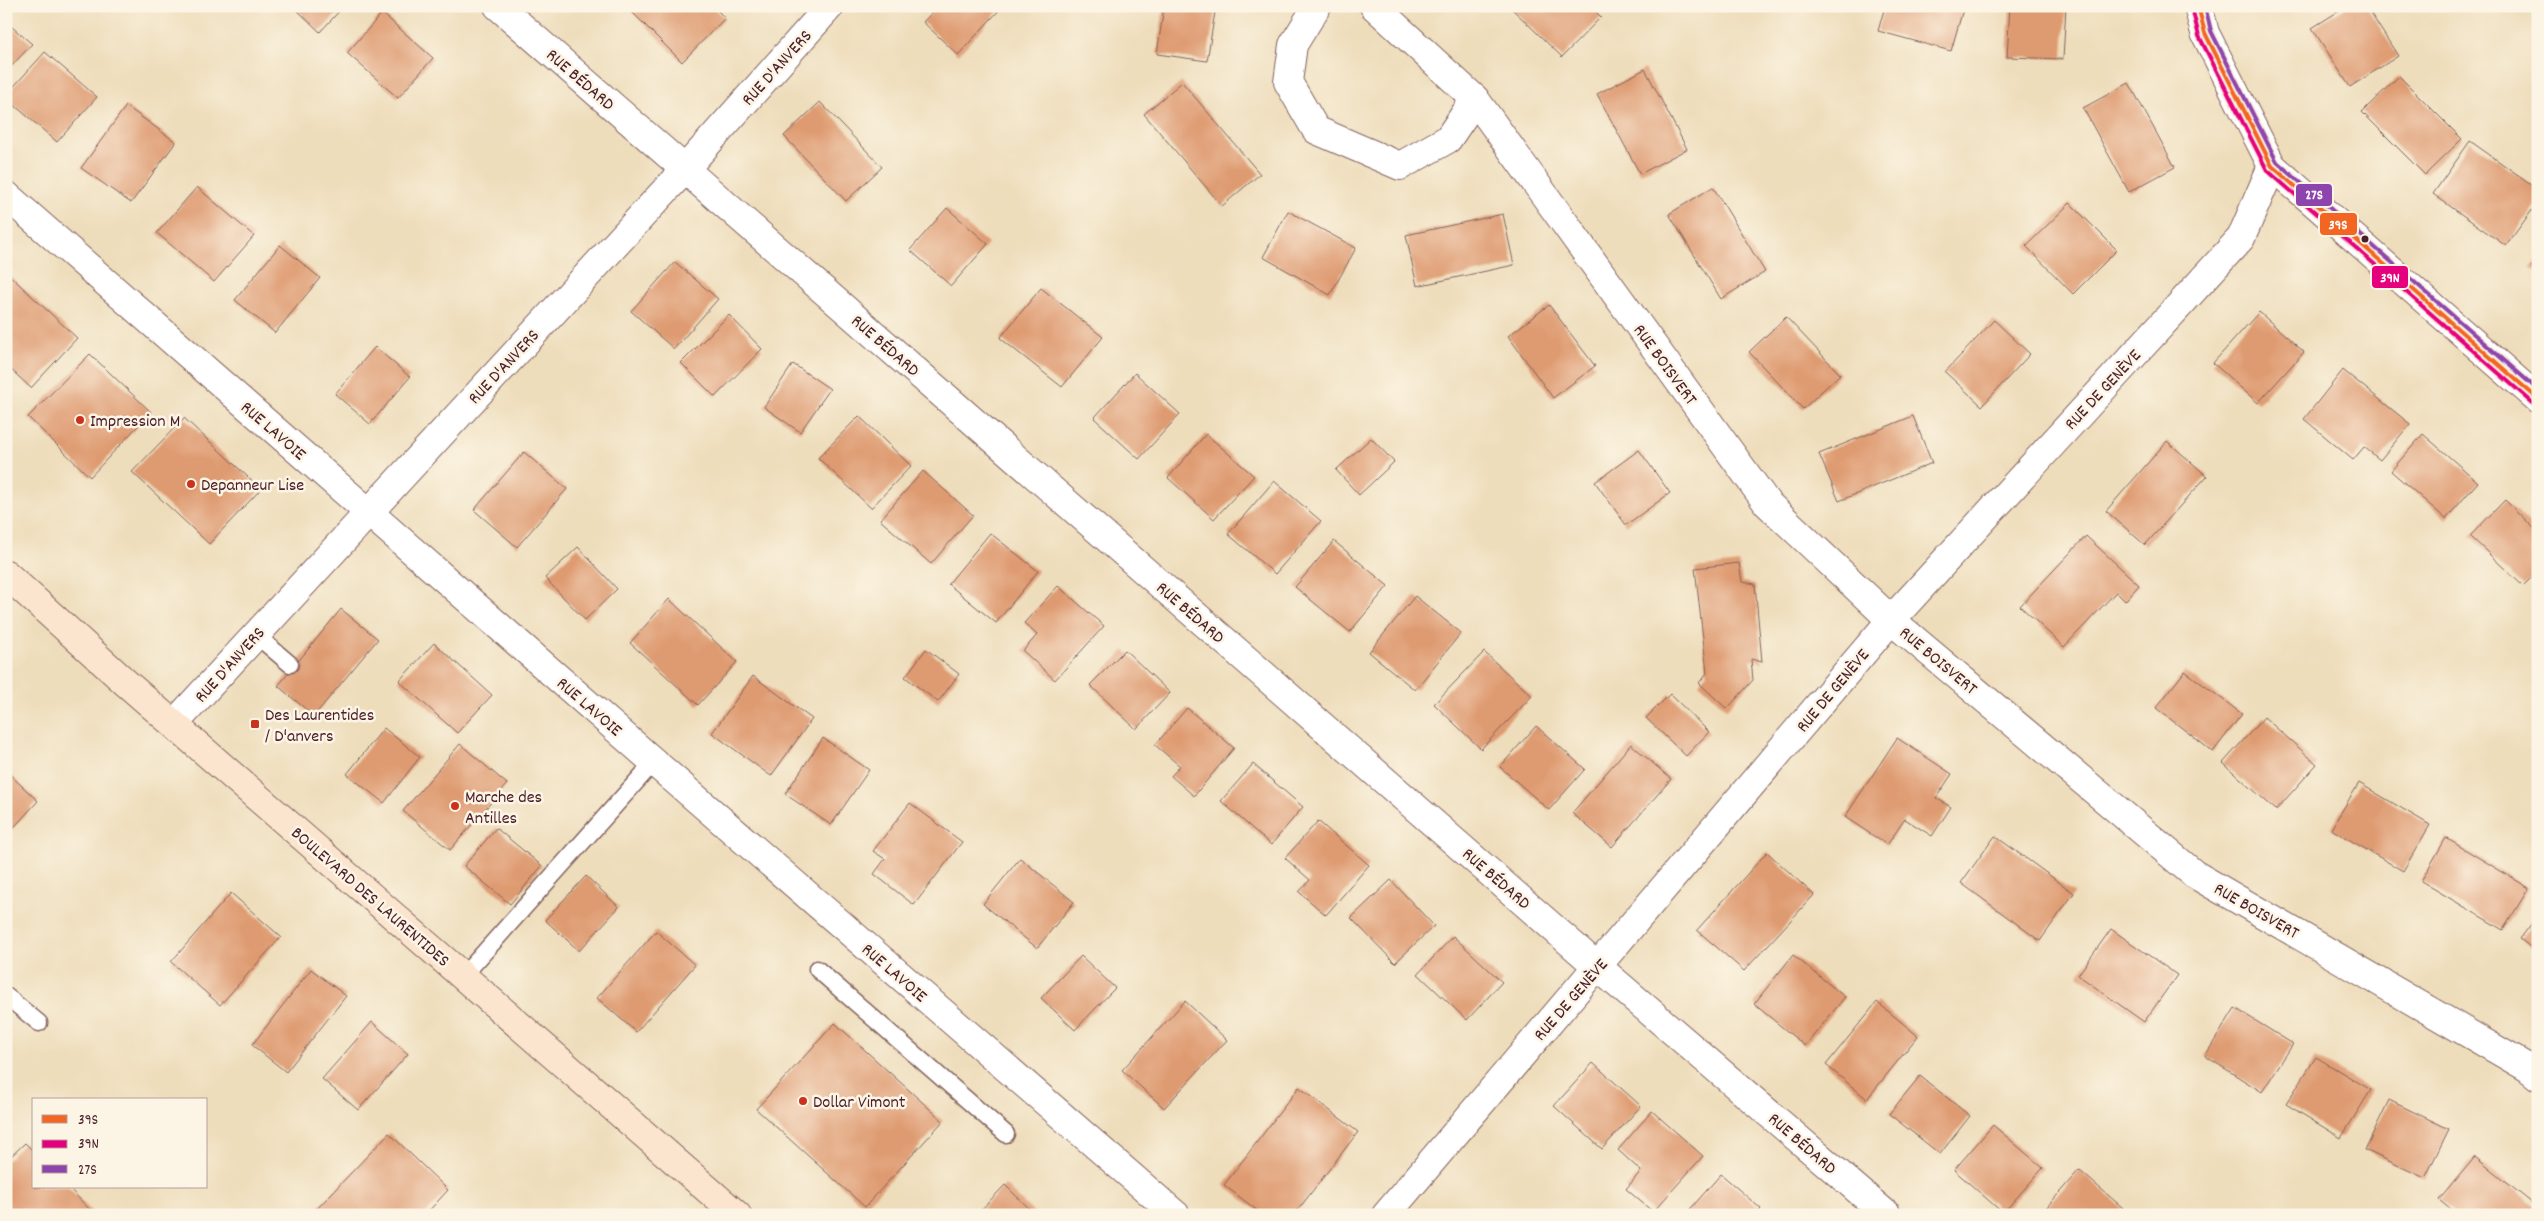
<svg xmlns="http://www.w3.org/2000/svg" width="2544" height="1221" font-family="Dekko,sans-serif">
  <rect width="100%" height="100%" fill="#fcf5e5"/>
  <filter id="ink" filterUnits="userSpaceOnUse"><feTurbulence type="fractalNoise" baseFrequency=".02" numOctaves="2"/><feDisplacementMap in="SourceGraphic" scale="10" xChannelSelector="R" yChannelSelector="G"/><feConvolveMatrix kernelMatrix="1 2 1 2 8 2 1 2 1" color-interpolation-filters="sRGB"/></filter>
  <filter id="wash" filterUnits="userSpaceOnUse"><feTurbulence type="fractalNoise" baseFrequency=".0096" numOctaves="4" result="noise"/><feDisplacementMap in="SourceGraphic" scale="20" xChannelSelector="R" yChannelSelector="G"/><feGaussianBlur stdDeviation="1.12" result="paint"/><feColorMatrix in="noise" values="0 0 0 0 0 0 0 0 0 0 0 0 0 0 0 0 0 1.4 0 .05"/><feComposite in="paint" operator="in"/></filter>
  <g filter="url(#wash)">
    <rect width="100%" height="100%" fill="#edb"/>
    <g id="blocks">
      <g fill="#de9a70">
        <path d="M293,6h51l-24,26z"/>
        <path d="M626,6h87l12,12 -43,44z"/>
        <path d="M938,6h65l-45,49 -35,-33z"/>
        <path d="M1164,6h52l-9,55 -50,-7z"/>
        <path d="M1509,6h81l11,11 -39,40z"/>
        <path d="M1885,6h79l-13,45 -73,-20z"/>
        <path d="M2010,6h56l-3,53 -56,-2z"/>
        <path d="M2347,6h19l32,50 -48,31 -38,-59z"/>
        <path d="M382,13l51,45 -35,40 -51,-45z"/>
        <path d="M6,22l26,22 -26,28z"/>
        <path d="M45,52l52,45 -40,45 -51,-44v-3z"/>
        <path d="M1645,69l42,80 -47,25 -43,-80z"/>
        <path d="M2399,76l63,63 -37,36 -63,-63z"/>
        <path d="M1182,82l78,92 -38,32 -78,-92z"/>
        <path d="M2129,83l46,84 -46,25 -46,-84z"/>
        <path d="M820,102l62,65 -36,34 -62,-65z"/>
        <path d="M126,106l50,36 -45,61 -50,-35z"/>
        <path d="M2470,141l68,48v13l-32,44 -73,-52z"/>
        <path d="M197,187l57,49 -40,46 -57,-49z"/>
        <path d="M1713,187l52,85 -44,27 -52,-85z"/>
        <path d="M2070,203l47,47 -44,44 -47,-48z"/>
        <path d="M947,208l41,36 -37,42 -41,-36z"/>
        <path d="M1288,211l68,37 -26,47 -67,-38z"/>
        <path d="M1503,214l11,51 -97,21 -11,-51z"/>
        <path d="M280,245l40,33 -45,55 -40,-33z"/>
        <path d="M2538,259v13l-7,-5z"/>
        <path d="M675,262l43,37 -44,50 -43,-38z"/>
        <path d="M6,272l71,66 -46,50 -25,-23z"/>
        <path d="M1041,288l62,49 -41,50 -62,-49z"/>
        <path d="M1549,305l46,61 -42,32 -45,-62z"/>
        <path d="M2259,312l45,40 -46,51 -45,-40z"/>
        <path d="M729,315l33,34 -47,48 -34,-34z"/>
        <path d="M1786,317l54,57 -37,35 -54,-57z"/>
        <path d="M1994,320l36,34 -48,52 -37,-34z"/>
        <path d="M375,347l35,30 -40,47 -35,-30z"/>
        <path d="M90,354l61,58 -61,65 -62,-60z"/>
        <path d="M793,364l37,25 -30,43 -36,-25z"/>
        <path d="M2343,370l67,54 -30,36 -16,-13 -11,13 -49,-41z"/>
        <path d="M1135,373l45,41 -41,45 -45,-41z"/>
        <path d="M859,416l52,50 -40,42 -53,-50z"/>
        <path d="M1913,416l19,47 -93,38 -20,-47z"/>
        <path d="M184,418l77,71 -52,55 -77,-72z"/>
        <path d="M1206,434l48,42 -40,43 -46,-41z"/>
        <path d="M2423,434l55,48 -32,37 -55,-48z"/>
        <path d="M1371,438l23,24 -35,33 -23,-25z"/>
        <path d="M2167,441l40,35 -62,69 -39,-34z"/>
        <path d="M1639,450l31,43 -44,32 -31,-43z"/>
        <path d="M524,452l43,37 -50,58 -43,-37z"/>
        <path d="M923,471l50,44 -42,49 -51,-44z"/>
        <path d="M1274,481l47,40 -46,53 -47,-40z"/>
        <path d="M2505,500l33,32v39l-15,15 -53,-50z"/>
        <path d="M990,533l48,38 -42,52 -48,-39z"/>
        <path d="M2086,536l53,49 -14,16 -9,-9 -52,55 -44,-41z"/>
        <path d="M1334,541l54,45 -38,46 -55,-45z"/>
        <path d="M578,547l39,42 -32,31 -40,-42z"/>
        <path d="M1739,563l3,19 13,2 7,78 -11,-3 2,21 -26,29 -28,-26 8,-10 -12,-105z"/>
        <path d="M1058,586l46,40 -49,54 -32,-29 14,-16 -13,-12z"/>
        <path d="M1415,596l46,37 -46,57 -46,-38z"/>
        <path d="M669,599l68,63 -39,43 -68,-62z"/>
        <path d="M341,609l37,30 -64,77 -36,-30z"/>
        <path d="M434,643l58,52 -35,38 -58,-52z"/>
        <path d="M926,649l33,25 -21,28 -33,-25z"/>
        <path d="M1125,650l45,43 -34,36 -46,-44z"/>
        <path d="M1484,652l48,44 -51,53 -47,-45z"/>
        <path d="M2185,671l57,43 -29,38 -57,-44z"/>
        <path d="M753,676l59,43 -41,57 -59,-43z"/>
        <path d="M1670,694l39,38 -23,24 -40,-38z"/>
        <path d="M1187,708l47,40 -40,48 -23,-20 9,-10 -25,-21z"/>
        <path d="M2264,717l53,47 -41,46 -53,-47z"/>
        <path d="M1536,726l49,43 -36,41 -49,-43z"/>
        <path d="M384,728l36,29 -36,46 -37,-29z"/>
        <path d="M823,738l46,32 -38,55 -46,-31z"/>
        <path d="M1897,738l55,36 -16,24 15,9 -19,29 -27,-17 -18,26 -42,-28z"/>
        <path d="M460,744l47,40 -57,66 -47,-39z"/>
        <path d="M1631,744l40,35 -59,68 -40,-34z"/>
        <path d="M1253,764l50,43 -32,38 -50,-44z"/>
        <path d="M6,771l32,30 -32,35z"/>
        <path d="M2359,783l71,42 -27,46 -72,-42z"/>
        <path d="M910,803l52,39 -48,63 -40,-31 11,-15 -12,-8z"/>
        <path d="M1318,821l51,44 -43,50 -27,-23 11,-12 -25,-22z"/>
        <path d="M496,828l46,38 -32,38 -46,-38z"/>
        <path d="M1995,836l79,57 -34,48 -79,-58z"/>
        <path d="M2446,838l83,50 -26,42 -82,-49z"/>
        <path d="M1767,852l47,43 -70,76 -47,-41z"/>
        <path d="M1020,858l54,44 -37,46 -54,-44z"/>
        <path d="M586,876l33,31 -40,44 -34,-31z"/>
        <path d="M1391,880l43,46 -39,37 -44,-45z"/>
        <path d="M231,893l50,44 -61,68 -49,-43z"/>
        <path d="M2538,915v38l-18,-14z"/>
        <path d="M2111,929l66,46 -33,47 -66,-47z"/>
        <path d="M656,931l39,34 -59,67 -39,-34z"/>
        <path d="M1453,936l49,46 -35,38 -49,-46z"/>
        <path d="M1793,955l52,42 -40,49 -51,-42z"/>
        <path d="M1081,956l34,32 -40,42 -34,-32z"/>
        <path d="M311,969l35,27 -60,76 -34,-27z"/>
        <path d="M1185,1001l42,39 -63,68 -42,-38z"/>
        <path d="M1877,1002l41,34 -51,63 -41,-34z"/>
        <path d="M2235,1008l58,36 -31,48 -57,-36z"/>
        <path d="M372,1022l36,32 -50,56 -36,-31z"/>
        <path d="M835,1023l108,98 -78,86 -109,-98z"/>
        <path d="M2316,1057l55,33 -30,48 -55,-34z"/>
        <path d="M1593,1063l48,43 -39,43 -48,-43z"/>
        <path d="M1920,1076l50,40 -30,38 -51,-40z"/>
        <path d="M1299,1087l59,45 -64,83h-31l-39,-30z"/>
        <path d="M2389,1100l60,29 -24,49 -60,-28z"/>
        <path d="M1652,1111l51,45 -50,56 -27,-23 15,-18 -23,-21z"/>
        <path d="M1993,1125l50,43 -40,45 -49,-43z"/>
        <path d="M389,1133l59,57 -23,25h-114z"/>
        <path d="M25,1143l9,9v35h34l27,28h-89v-54z"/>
        <path d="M2475,1157l63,51v7h-81l-18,-15z"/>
        <path d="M2079,1170l44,38 -6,7h-77z"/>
        <path d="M1721,1174l40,35 -5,6h-71z"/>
        <path d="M1005,1185l31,30h-60z"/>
      </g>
    </g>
  </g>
  <g filter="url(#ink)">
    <use href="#blocks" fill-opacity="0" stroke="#83625d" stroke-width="1"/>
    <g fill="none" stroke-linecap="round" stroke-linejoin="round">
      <defs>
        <g id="service">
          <path d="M256,635l34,29"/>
          <path d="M817,969l189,165"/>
          <path d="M463,976l191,-214"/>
          <path d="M6,996l33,27"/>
        </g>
        <g id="minor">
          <path d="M498,6l1100,961 289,248"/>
          <path d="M1317,6l-24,39 -5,37 28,48 84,36 48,-27 27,-40"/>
          <path d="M1374,6l101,93 292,404 124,117 303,254 334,194 10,8"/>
          <path d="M2198,6l7,27 67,133 266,233"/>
          <path d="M6,195l648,567 522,453"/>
          <path d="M174,724l511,-555 145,-163"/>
          <path d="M1386,1215l505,-595 350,-382 31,-72"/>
        </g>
        <path id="secondary" d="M6,574l119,108 612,533"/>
      </defs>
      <use href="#service" stroke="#83625d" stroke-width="19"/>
      <use href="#minor" stroke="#83625d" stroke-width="30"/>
      <use href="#secondary" stroke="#83625d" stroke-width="30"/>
      <use href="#service" stroke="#fff" stroke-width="16"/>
      <use href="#minor" stroke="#fff" stroke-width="28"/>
      <use href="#secondary" stroke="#fbe5cf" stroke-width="28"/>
      <defs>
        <path id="bus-1" d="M2198,6l7,27 67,133 266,233"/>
        <path id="bus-2" d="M2192,8l7,28 68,134 267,234"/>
        <path id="bus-3" d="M2205,6l6,25 66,131 261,228"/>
      </defs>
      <use href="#bus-1" stroke="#fcf5e5" stroke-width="8"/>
      <use href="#bus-2" stroke="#fcf5e5" stroke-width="8"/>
      <use href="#bus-3" stroke="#fcf5e5" stroke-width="8"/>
      <use href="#bus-1" stroke="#f26522" stroke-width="4"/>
      <use href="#bus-2" stroke="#e5007d" stroke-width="4"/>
      <use href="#bus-3" stroke="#8e44ad" stroke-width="4"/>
    </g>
  </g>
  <circle fill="#4a1f2b" stroke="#fcf5e5" stroke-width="2" cx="2365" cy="239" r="4.5"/>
  <g fill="#c8321e" stroke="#fcf5e5" stroke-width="2">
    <circle cx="80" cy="420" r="5"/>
    <circle cx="191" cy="484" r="5"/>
    <rect x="250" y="719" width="10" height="10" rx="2.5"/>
    <circle cx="455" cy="806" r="5"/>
    <circle cx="803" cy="1101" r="5"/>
  </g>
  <g text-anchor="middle" stroke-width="5" stroke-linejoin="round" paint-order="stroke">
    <g font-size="18" fill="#4a1f2b" stroke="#fcf5e5">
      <text transform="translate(776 67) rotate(-48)" y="6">RUE D'ANVERS</text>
      <text transform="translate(581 79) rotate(41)" y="6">RUE BÉDARD</text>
      <text transform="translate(886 345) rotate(41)" y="6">RUE BÉDARD</text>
      <text transform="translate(1666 364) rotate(54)" y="6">RUE BOISVERT</text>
      <text transform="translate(503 366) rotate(-47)" y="6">RUE D'ANVERS</text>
      <text transform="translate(2102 389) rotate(-47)" y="6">RUE DE GENÈVE</text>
      <text transform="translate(274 430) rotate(41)" y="6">RUE LAVOIE</text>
      <text transform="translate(1191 612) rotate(41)" y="6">RUE BÉDARD</text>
      <text transform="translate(1939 660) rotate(40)" y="6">RUE BOISVERT</text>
      <text transform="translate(229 664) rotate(-48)" y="6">RUE D'ANVERS</text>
      <text transform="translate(1832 690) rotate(-50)" y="6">RUE DE GENÈVE</text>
      <text transform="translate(590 706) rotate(41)" y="6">RUE LAVOIE</text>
      <text transform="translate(1497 878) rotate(41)" y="6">RUE BÉDARD</text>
      <text transform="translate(371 896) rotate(41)" y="6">BOULEVARD DES LAURENTIDES</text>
      <text transform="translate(2257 910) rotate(30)" y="6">RUE BOISVERT</text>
      <text transform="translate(895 972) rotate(41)" y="6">RUE LAVOIE</text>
      <text transform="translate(1570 999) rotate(-49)" y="6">RUE DE GENÈVE</text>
      <text transform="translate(1803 1143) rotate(41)" y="6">RUE BÉDARD</text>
    </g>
    <g font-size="18" fill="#4a1f2b" stroke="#fcf5e5" text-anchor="start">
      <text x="90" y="426">Impression M</text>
      <text x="201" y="490">Depanneur Lise</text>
      <text x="265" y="720">Des Laurentides<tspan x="265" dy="21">/ D'anvers</tspan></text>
      <text x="465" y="802">Marche des<tspan x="465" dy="21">Antilles</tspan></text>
      <text x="813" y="1107">Dollar Vimont</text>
    </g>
  </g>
  <g stroke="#fcf5e5" stroke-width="2">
    <rect x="2295" y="183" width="38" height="24" rx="5" fill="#8e44ad"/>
    <rect x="2319" y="212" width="39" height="24" rx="5" fill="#f26522"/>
    <rect x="2371" y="265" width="38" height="24" rx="5" fill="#e5007d"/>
  </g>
  <g font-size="14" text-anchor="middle" font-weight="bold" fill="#fff">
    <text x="2314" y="199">27S</text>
    <text x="2338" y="229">39S</text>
    <text x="2390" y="282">39N</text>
  </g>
  <rect width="2544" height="1221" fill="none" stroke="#fcf5e5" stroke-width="25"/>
  <rect x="32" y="1098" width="175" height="90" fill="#fcf5e5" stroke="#b59f9b"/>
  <rect x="42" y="1115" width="25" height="8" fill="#f26522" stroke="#b59f9b"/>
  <text x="78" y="1124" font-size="15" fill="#4a1f2b">39S</text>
  <rect x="42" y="1140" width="25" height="8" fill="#e5007d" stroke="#b59f9b"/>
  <text x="78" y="1148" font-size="15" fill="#4a1f2b">39N</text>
  <rect x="42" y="1165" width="25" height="8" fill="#8e44ad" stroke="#b59f9b"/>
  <text x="78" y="1174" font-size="15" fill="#4a1f2b">27S</text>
</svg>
